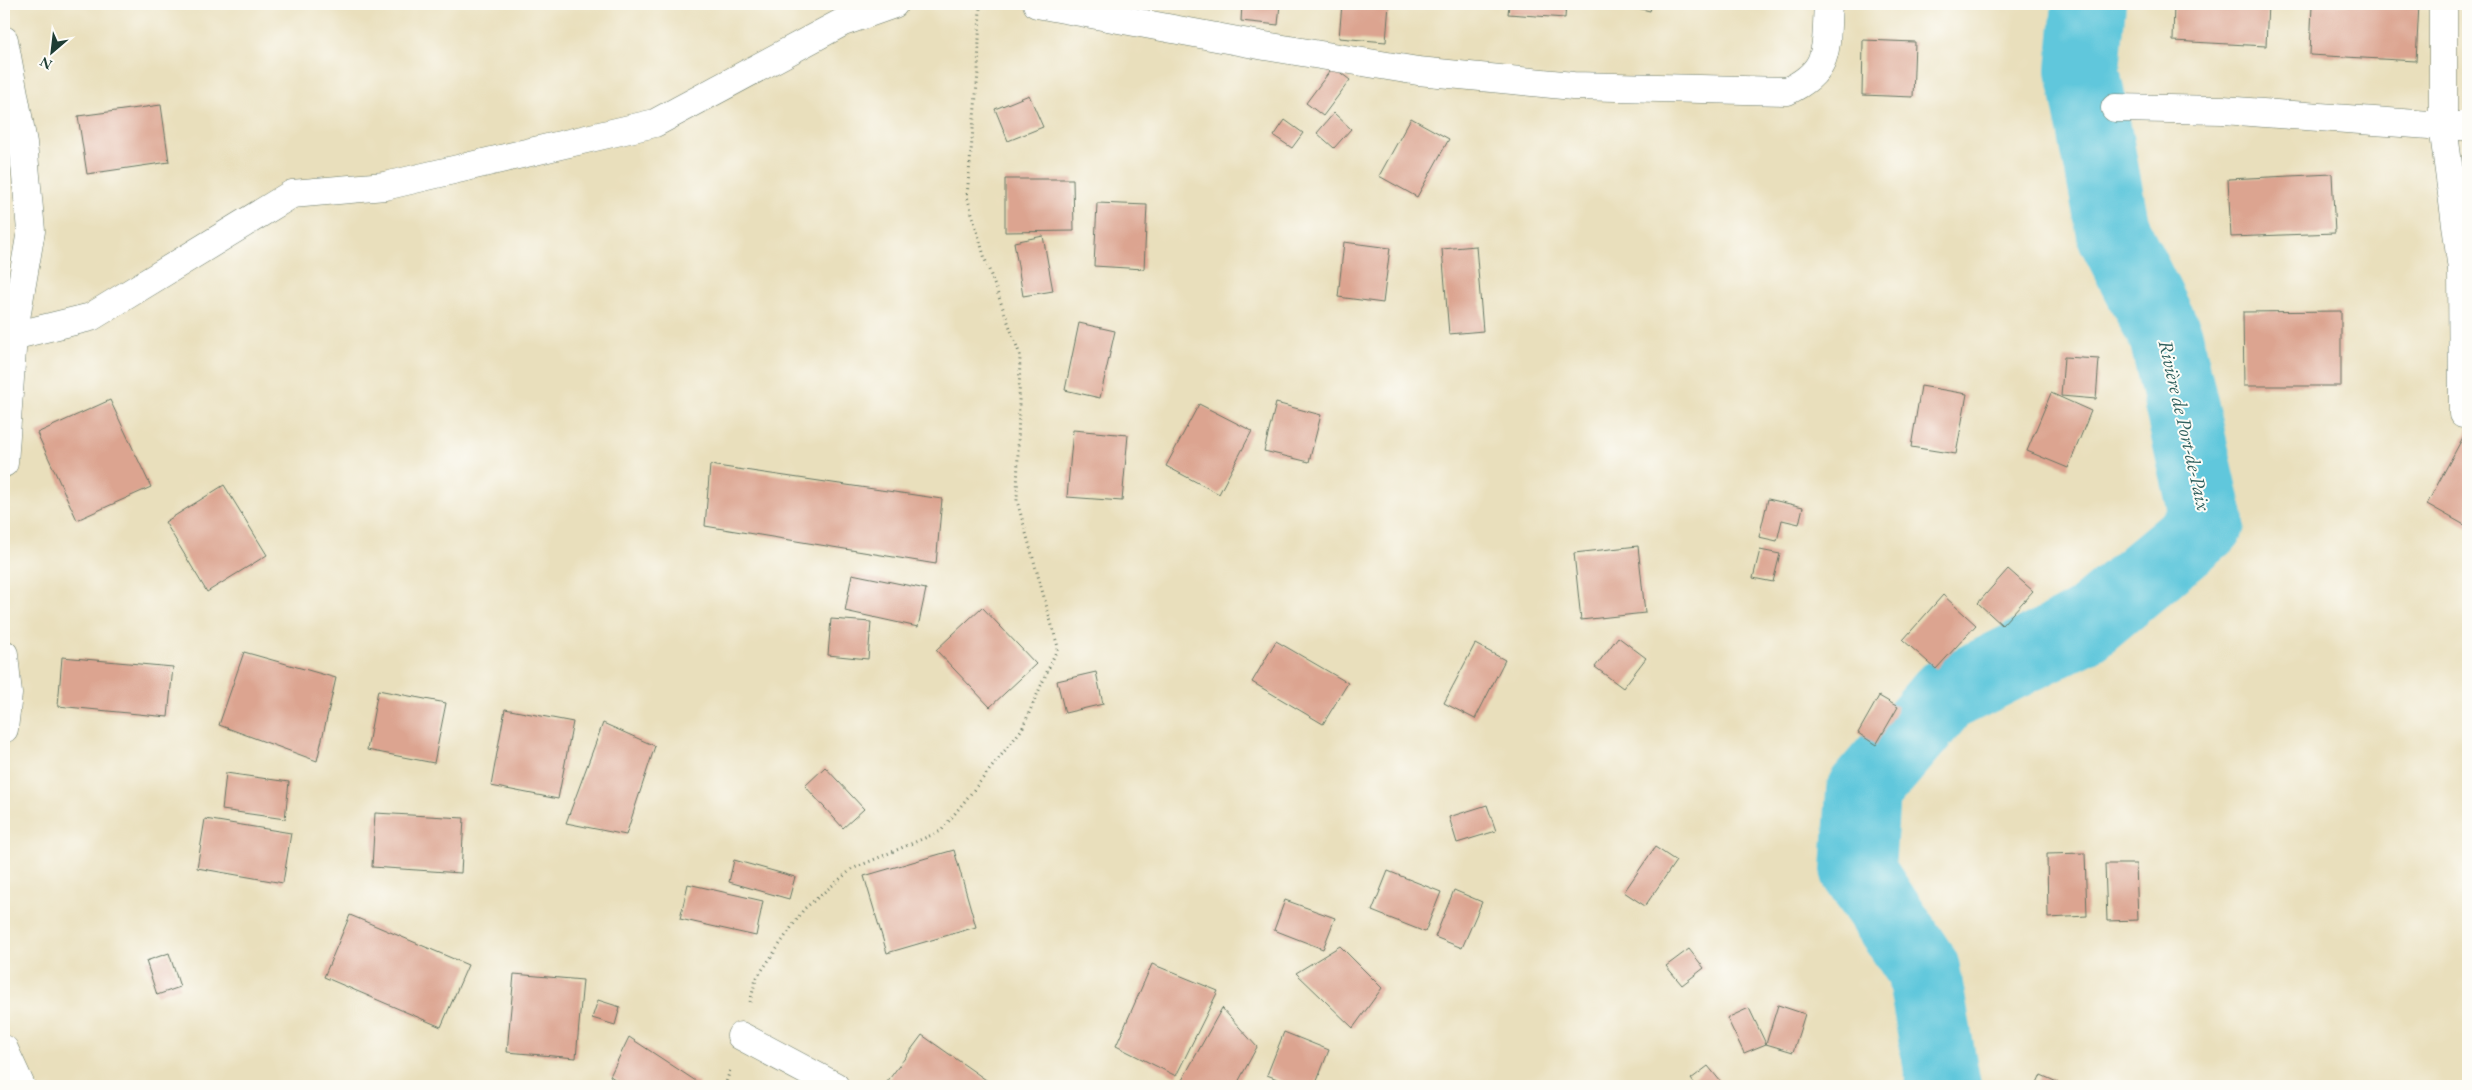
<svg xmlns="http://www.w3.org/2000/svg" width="2472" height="1090" font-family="'EB Garamond',serif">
  <rect width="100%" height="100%" fill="#fdfcf7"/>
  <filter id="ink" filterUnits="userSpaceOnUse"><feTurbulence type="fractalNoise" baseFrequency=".02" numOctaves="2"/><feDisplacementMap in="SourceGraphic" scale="10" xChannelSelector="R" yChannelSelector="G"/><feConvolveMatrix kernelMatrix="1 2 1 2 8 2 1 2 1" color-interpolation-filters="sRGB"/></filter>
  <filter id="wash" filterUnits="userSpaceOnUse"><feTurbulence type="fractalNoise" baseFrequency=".0096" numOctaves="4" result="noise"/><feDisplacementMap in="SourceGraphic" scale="20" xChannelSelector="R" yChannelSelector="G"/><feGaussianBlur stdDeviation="1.12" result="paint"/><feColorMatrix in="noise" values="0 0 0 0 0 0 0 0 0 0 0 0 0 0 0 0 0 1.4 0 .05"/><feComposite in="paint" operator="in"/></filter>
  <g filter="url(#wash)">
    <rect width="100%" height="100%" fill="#e9dfbc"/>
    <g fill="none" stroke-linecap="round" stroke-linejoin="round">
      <path stroke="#60c7dc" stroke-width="74" d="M1944,1086l-21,-117 -65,-98 5,-80 81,-95 141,-70 123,-103 -42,-186 -52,-103 -31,-164 6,-66"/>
    </g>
    <g id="blocks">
      <g fill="#dca490">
        <path d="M1242,4h38l-2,21 -37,-4z"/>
        <path d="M1342,4h47l-3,38 -47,-4z"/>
        <path d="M1509,4h57l-1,14 -57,-4z"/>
        <path d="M1621,4h31l-2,7z"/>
        <path d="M2174,4h94l-2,42 -93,-5z"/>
        <path d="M2312,4h107l-3,57 -106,-6z"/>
        <path d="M2464,17h4v37h-1z"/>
        <path d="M1863,40l52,2 -2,55 -51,-2z"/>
        <path d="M1333,67l17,13 -27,36 -17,-13z"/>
        <path d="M1029,95l14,32 -35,14 -13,-32z"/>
        <path d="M161,105l8,57 -82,12 -9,-58z"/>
        <path d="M1334,113l17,16 -17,19 -17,-15z"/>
        <path d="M1411,118l38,21 -32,58 -38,-21z"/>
        <path d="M1285,120l18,13 -11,15 -18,-12z"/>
        <path d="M2332,174l3,59 -104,4 -3,-58z"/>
        <path d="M1005,179h68l1,52 -69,1z"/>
        <path d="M1097,203l50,2 -3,64 -50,-3z"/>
        <path d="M1043,236l10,55 -30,5 -9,-54z"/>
        <path d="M1344,242l46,6 -7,55 -45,-6z"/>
        <path d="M1476,246l7,85 -34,3 -7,-85z"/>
        <path d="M2341,311v75h-97l-1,-74z"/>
        <path d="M1079,323l36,8 -15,67 -35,-8z"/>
        <path d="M2064,357l35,2 -3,40 -35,-3z"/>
        <path d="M1921,386l46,8 -11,60 -45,-7z"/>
        <path d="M2051,393l40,18 -23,57 -41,-17z"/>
        <path d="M110,400l41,87 -74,33 -40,-87z"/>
        <path d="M1276,403l45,12 -12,47 -45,-11z"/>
        <path d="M1199,404l53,27 -33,63 -53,-28z"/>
        <path d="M2468,428v99l-41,-23z"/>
        <path d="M1073,430l55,5 -6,66 -55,-4z"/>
        <path d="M710,465l232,34 -6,65 -231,-38z"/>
        <path d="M224,485l43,70 -60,37 -42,-70z"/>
        <path d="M1768,499l35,8 -4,17 -17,-4 -5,21 -18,-4z"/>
        <path d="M1638,546l7,67 -64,7 -7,-67z"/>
        <path d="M1760,550l20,4 -7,28 -20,-4z"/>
        <path d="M2008,569l25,22 -31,34 -24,-22z"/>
        <path d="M852,574l74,15 -8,38 -73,-16z"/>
        <path d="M1943,595l33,30 -40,44 -33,-29z"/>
        <path d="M982,607l54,57 -46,43 -54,-57z"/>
        <path d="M831,619l40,3 -3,37 -40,-4z"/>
        <path d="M1618,637l28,21 -23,30 -28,-21z"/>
        <path d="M1276,641l72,42 -25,41 -71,-42z"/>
        <path d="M1475,644l30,16 -30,59 -31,-16z"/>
        <path d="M244,652l92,26 -19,83 -98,-36z"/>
        <path d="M62,657l111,10 -5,50 -110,-11z"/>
        <path d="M1096,672l7,32 -38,9 -8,-32z"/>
        <path d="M378,690l68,13 -12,60 -67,-13z"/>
        <path d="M1879,696l19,11 -22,38 -18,-12z"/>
        <path d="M505,709l68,13 -15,77 -67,-13z"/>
        <path d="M603,723l52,23 -29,89 -60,-12z"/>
        <path d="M825,767l39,42 -21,19 -38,-42z"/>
        <path d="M226,773l63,9 -4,37 -63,-9z"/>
        <path d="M1487,805l9,26 -39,12 -8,-26z"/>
        <path d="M375,813l89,5 -3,55 -89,-6z"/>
        <path d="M205,819l86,14 -8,50 -86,-15z"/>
        <path d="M1655,847l21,14 -31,45 -21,-14z"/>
        <path d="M954,850l22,77 -89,26 -23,-77z"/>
        <path d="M2085,853l2,63 -39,2 -1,-64z"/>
        <path d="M734,860l61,17 -6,22 -60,-17z"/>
        <path d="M2105,864h31l2,56 -31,1z"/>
        <path d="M1388,871l53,21 -16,40 -53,-21z"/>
        <path d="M688,884l75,17 -7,35 -76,-17z"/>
        <path d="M1454,890l28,12 -20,46 -27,-11z"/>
        <path d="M1285,900l50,18 -12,31 -49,-19z"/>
        <path d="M350,915l118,50 -27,62 -117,-50z"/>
        <path d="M1340,946l42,42 -29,40 -57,-55z"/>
        <path d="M1689,949l15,19 -22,17 -16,-19z"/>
        <path d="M169,953l11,34 -23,8 -11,-34z"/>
        <path d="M1152,964l66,27 -42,85 -60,-30z"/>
        <path d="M514,974l69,6 -7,78 -69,-6z"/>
        <path d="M598,1000l22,7 -5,18 -23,-7z"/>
        <path d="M1778,1005l27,9 -12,38 -27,-8 -22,9 -17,-35 22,-10 17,36z"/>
        <path d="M1222,1008l35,39 -21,39h-49l-6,-4z"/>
        <path d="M1284,1032l45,18 -14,36h-20l-28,-11z"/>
        <path d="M922,1035l67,47 -3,4h-102z"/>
        <path d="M629,1037l70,46 -2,3h-71l-16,-10z"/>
        <path d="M1708,1066l13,16 -6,4h-19l-5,-7z"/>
        <path d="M2041,1075l25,11h-30z"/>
      </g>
    </g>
  </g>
  <g filter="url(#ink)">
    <use href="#blocks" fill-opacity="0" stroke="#667664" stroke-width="1"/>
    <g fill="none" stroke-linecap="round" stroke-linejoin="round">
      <defs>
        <g id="minor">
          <path d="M1037,4l228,42 153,25 155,15 214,5c45,-21 38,-43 41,-87"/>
          <path d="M4,40l19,103 8,88 -18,105 -9,127"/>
          <path d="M2115,108l108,2 220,16v-122"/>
          <path d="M13,336l78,-19 201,-123 93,-8 270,-63 188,-101 51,-18"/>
          <path d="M2463,414l-1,-144 -19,-144h25"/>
          <path d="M4,654l4,40 -4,35"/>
          <path d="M741,1036l94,50"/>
          <path d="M4,1049l17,37"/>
        </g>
      </defs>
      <use href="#minor" stroke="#667664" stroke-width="29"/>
      <g stroke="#667664" stroke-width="3" stroke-dasharray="1 4" stroke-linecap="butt">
        <path d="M750,1002l6,-23 48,-70 48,-40 89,-38 81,-102 36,-82 -41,-146 3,-146 -35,-96 -18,-63 11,-123 2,-69"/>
        <path d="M725,1086l5,-16"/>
      </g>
      <use href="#minor" stroke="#fff" stroke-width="28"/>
    </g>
  </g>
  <g text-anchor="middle" stroke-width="4" stroke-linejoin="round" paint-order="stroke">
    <g font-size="20" font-style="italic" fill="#2f605e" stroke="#fdfcf7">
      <text transform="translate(2185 425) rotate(77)" y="7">Rivière de Port-de-Paix</text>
    </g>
  </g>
  <rect width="2472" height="1090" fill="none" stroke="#fdfcf7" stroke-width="20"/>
  <g transform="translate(52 52) rotate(208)" stroke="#fdfcf7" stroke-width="4" paint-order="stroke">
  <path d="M0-4L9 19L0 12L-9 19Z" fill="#1f3d34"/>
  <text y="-8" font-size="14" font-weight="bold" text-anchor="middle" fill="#1f3d34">N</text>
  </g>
</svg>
